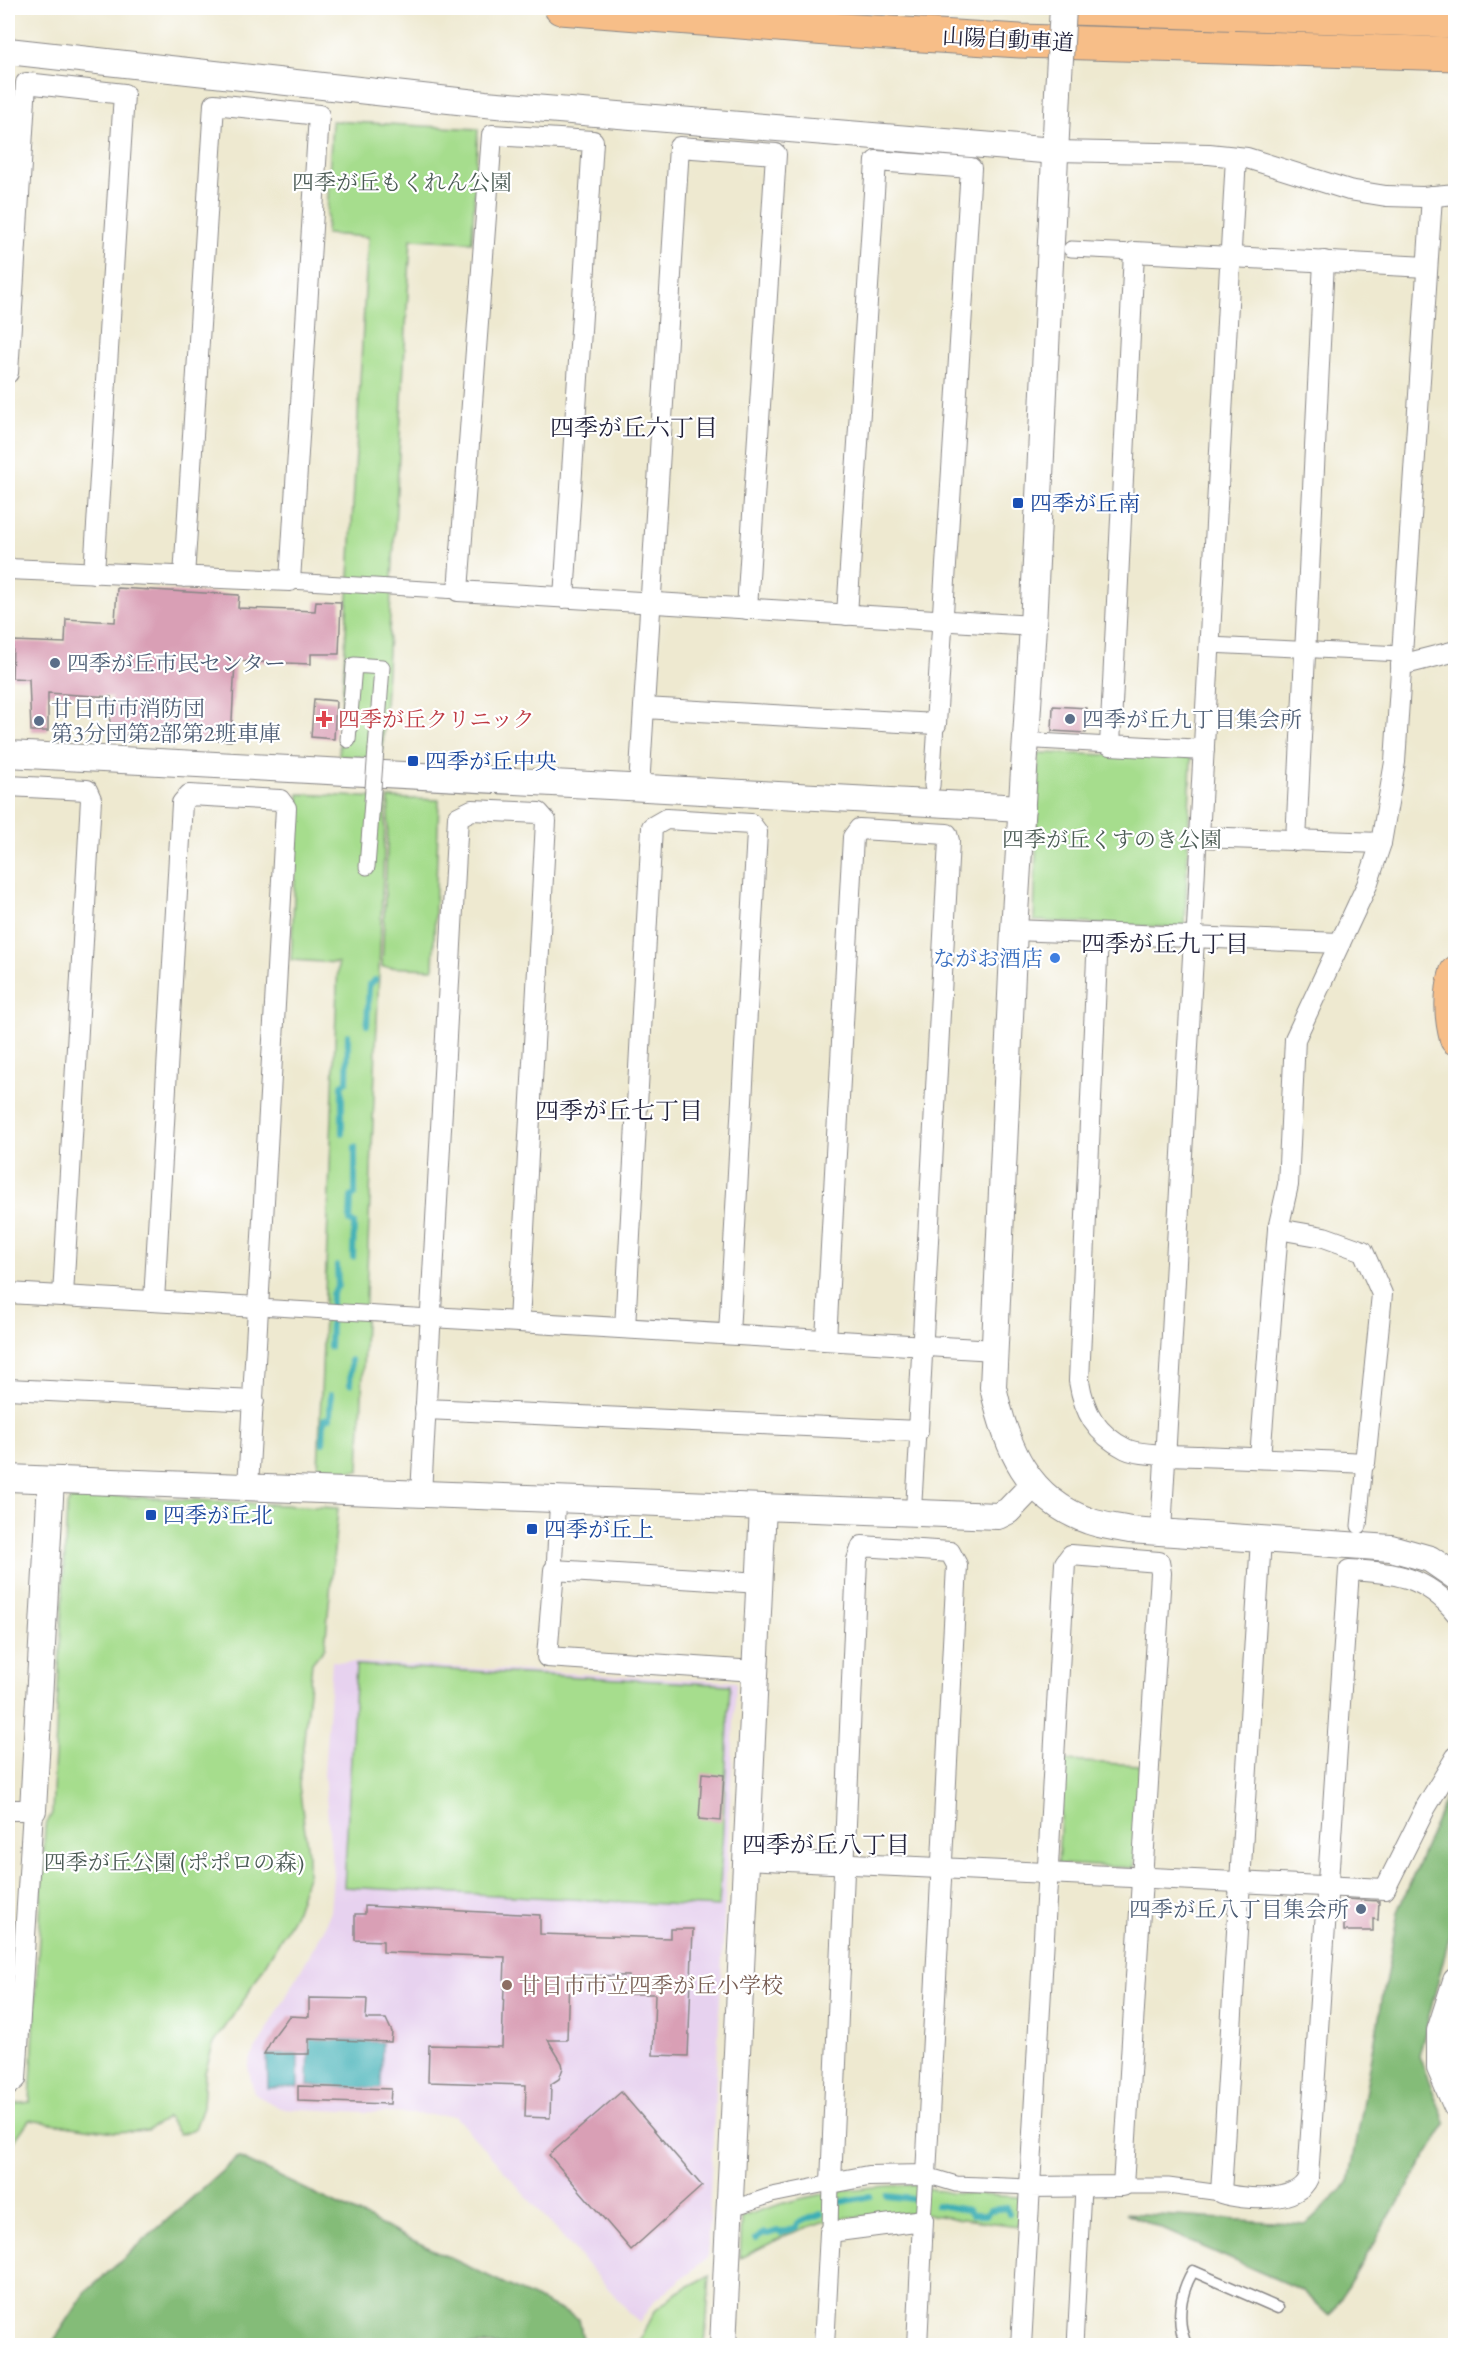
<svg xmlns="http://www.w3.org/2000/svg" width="1463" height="2353" font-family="'EB Garamond','Noto Serif JP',serif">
  <rect width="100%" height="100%" fill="#fff"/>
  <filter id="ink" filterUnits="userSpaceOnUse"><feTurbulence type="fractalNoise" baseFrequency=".0167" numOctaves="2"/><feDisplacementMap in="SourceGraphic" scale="12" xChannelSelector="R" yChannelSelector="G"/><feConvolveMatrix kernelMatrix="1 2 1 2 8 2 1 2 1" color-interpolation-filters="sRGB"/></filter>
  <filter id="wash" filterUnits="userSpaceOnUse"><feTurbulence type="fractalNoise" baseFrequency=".008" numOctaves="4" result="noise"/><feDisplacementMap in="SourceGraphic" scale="24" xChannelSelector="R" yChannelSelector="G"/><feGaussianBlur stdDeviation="1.35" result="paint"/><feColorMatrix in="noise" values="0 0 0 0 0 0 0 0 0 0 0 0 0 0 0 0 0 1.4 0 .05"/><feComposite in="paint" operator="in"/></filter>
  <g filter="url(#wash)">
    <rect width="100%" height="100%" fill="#eee9d0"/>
    <path fill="#e7d2ef" d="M332,1661l404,21 -29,576 -53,43 -15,22 -184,-207 -175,-8 -26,-14 -6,-27 5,-15 8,-11 63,-112 6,-18 3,-36 -9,-101z"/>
    <g fill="#a6dd8d" stroke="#648064" stroke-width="1.5">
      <path d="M332,121l146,8 -6,113 -61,-3 -29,519 -43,-2 29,-519 -42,-3z"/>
      <path d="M1039,753l152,4 -6,171 -151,-7z"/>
      <path d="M299,794l87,4 -27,673 -41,-1 20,-507 -47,-3z"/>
      <path d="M389,798l50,2 -6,169 -51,-2z"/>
      <path d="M79,1494l259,14 -13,139 -13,16 -13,122 9,69v19l-13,41 -46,78 -36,53 -8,28 -2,34 -8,22 -16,5 -12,-17 -19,13 -33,2 -86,-12 -21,30v-45l22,-3 15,-275 7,-14 15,-307 5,-10z"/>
      <path d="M356,1665l374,20 -11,222 -375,-20z"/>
      <path d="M1064,1761l76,4 -6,103 -76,-4z"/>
      <path d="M913,2185l38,8 68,4 -1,29 -104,-13 -74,5 -18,4 -35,13 -47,23 2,-41c55,-21 112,-31 171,-32z"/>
      <path d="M710,2275l-5,70h-67l17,-34 23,-19z"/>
    </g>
    <g fill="#84bc78" stroke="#536f5a" stroke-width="1.5">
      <path d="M1455,1776v138l-36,142 27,68 -116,192 -27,-25 -177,-78 180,11 43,-41 49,-271z"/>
      <path d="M238,2157l341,162 5,26h-533l35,-53z"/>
    </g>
    <g fill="#3dafb5" stroke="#306878" stroke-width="1.5">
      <path d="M309,2039l73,3 -1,47 -73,-3z"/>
      <path d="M267,2054h31v33l-30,1z"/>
    </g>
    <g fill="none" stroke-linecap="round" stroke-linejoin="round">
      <g stroke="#3dafb5" stroke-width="6">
        <path d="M367,1025l2,-40 6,-5"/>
        <path d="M342,1133v-48l5,-4 1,-46"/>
        <path d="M353,1257l1,-34 -4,-2 1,-24 4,-2v-48"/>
        <path d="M330,1347l2,-53 6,-8 -1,-20"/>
        <path d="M350,1384l1,-24"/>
        <path d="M323,1443l1,-24 6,-1 1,-24"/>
        <path d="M887,2196l27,3"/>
        <path d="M841,2202l29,-6"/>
        <path d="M937,2205l31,5 3,5h15l4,-5 16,-2 3,5"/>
        <path d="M756,2238l8,-5 4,1 9,-3 4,2 16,-6 1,-4 23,-9"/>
      </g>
    </g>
    <g id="blocks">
      <g fill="#d99fb5">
        <path d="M117,588l122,7 -1,13 77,3 1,-10 25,1 -2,52h-28v10l-76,-3 -4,80 -122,-7 2,-37 -63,-4v38h-17l-2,-52 -17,-1 1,-37 52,2 1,-24 49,3z"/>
        <path d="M314,699l22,2 -2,38 -23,-2z"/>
        <path d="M1053,706l34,2 -1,25 -34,-2z"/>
        <path d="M702,1773l22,2 -3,46 -22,-2z"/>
        <path d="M1344,1899l35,2 -1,19 -5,-1v12h-29z"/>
        <path d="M365,1906l175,9v19l130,4v-9h23l-5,127 -35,-1 2,-61h-25l-1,-18 -60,-1 -2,65h-19l14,23 1,5 -4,11 -8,5 -1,34 -25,-1 1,-32 -98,-3 1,-37 73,2 3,-90 -122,-5v-11l-28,-1v-26h10z"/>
        <path d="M309,1998l58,1 -1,20h20l6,13 -1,10 -82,-3v15h-45l10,-18 15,-20 20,1z"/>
        <path d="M298,2086l93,3 -1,15 -92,-3z"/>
        <path d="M621,2092l81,94 -71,64 -82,-95z"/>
      </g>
    </g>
  </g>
  <g filter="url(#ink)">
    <use href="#blocks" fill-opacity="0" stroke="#888686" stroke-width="1.5"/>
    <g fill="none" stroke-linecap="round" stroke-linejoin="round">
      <defs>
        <path id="service" d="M1187,2346c-12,-24 -7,-53 6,-75l85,37"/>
        <g id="pedestrian">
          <path d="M1071,249l63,3"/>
          <path d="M290,581l168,10"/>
          <path d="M1209,645l193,9"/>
          <path d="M348,740l6,-75 28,2 -6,82"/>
          <path d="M1038,741l72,4"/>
          <path d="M932,786l4,-62"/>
          <path d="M367,867l6,-78"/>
          <path d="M1194,938l5,-101"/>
          <path d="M258,1307l173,10"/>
          <path d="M914,1501l4,-70"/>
          <path d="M1359,1526l6,-63"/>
          <path d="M554,1570l3,-57"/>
          <path d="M1123,2186h45l53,7"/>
          <path d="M742,2205l30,-10 59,-12 -1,49"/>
          <path d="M923,2220l3,-45 30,9 73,3"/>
          <path d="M1075,2346l8,-158"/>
        </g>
        <g id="minor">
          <path d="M1055,151l154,3 38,4 102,32 37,6 37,1 33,-3"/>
          <path d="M1236,157l-37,680 182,6"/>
          <path d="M8,373l18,-290 98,11 -30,479"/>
          <path d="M8,569l282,12 29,-466 -105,-11 -30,473"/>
          <path d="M564,598l29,-457 -101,-6 -34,456 575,35"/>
          <path d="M1401,665l55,-14"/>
          <path d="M644,708l292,16 35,-556 -95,-7 -29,454"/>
          <path d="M1204,750l-94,-5 24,-493 293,15"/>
          <path d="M8,786l79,4 4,9 -28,497"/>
          <path d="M639,787l40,-640 97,7 -29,455"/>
          <path d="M1296,841l28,-580"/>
          <path d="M1014,930l326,13"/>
          <path d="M1098,934l-19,447c5,31 17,53 47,68 14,7 55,6 73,7 55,2 111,4 166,7l17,-169 -19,-43 -39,-14 -46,-8"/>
          <path d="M8,1293l250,14"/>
          <path d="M154,1301l28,-498 7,-8 91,5 6,8 -38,679"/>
          <path d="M431,1317l564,33"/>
          <path d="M625,1328l27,-501 14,-8 85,5 6,8 -28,502"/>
          <path d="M8,1389l246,12"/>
          <path d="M425,1409l493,22 31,-590 -2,-7 -88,-5 -6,8 -27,503"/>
          <path d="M1260,1458l18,-229 10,-44 7,-146 72,-154 14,-42 14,-81 37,-566"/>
          <path d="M421,1494l37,-677 14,-7 67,3 7,8 -27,501"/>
          <path d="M1161,1532l33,-594"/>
          <path d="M1261,1539l-40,654c22,7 76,11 87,-15l41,-608c44,2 77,6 107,43"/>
          <path d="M862,1546l88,6 7,13 -31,610 -58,1 -37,7 26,-623z"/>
          <path d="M755,1671l-208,-14 7,-87 206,13"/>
          <path d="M8,1810h25l-17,269 -8,7"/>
          <path d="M746,1859l639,30 41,-82 30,-50"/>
          <path d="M824,2346l6,-114 93,-12 -6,126"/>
          <path d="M1021,2346l44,-783 6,-8 88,7 2,11 -38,613 -94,1"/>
        </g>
        <g id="tertiary">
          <path d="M8,51l477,53 570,47"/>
          <path d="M1058,92l-25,534 -19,304 -21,457c13,60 34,112 96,134 13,5 28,6 41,9l261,18 39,11 26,18"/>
          <path d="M8,754l1014,54"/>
          <path d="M8,1478l990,38 10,-5 25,-26"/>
          <path d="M33,1810l18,-330"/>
          <path d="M1456,1981l-16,50v37l16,37"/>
          <path d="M723,2346l40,-839"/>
        </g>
        <path id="primary" d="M1456,972c-6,21 -6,45 0,67"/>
        <g id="motorway">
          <path d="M561,8l279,22 180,11 436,13"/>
          <path d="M1069,8l387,13"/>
        </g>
      </defs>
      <use href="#service" stroke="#888686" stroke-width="13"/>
      <use href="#pedestrian" stroke="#888686" stroke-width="17"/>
      <use href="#minor" stroke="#888686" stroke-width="22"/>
      <use href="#tertiary" stroke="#888686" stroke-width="28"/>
      <use href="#primary" stroke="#888686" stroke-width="34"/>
      <use href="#motorway" stroke="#888686" stroke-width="35"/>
      <use href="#service" stroke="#fff" stroke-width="10"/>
      <use href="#pedestrian" stroke="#fff" stroke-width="15"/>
      <use href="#minor" stroke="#fff" stroke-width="20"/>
      <use href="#tertiary" stroke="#fff" stroke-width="26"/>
      <use href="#primary" stroke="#f7be88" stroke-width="32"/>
      <use href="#motorway" stroke="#f7be88" stroke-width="33"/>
      <defs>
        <path id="pedestrian-bridge" d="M373,789l3,-40"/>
        <path id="tertiary-bridge" d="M1058,92l5,-84"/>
      </defs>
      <use href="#pedestrian-bridge" stroke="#888686" stroke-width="17" stroke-linecap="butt"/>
      <use href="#tertiary-bridge" stroke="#888686" stroke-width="28" stroke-linecap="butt"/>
      <use href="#pedestrian-bridge" stroke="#fff" stroke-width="15"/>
      <use href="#tertiary-bridge" stroke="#fff" stroke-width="26"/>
    </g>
  </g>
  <g fill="#1a4fb4" stroke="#fff" stroke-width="2">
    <rect x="1012" y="497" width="12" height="12" rx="3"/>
    <rect x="407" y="755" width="12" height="12" rx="3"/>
    <rect x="145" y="1509" width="12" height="12" rx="3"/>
    <rect x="526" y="1523" width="12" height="12" rx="3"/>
  </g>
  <g fill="#5c6f8a" stroke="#fff" stroke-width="2">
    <circle cx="55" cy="663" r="6"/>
    <circle cx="1070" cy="719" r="6"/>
    <circle cx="39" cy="721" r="6"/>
    <circle cx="1361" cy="1909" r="6"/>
  </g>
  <path fill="#e0444e" stroke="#fff" stroke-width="2" d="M321 710h6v6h6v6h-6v6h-6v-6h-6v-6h6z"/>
  <circle fill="#3f7fe0" stroke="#fff" stroke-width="2" cx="1055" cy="958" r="6"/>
  <circle fill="#8d6e63" stroke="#fff" stroke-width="2" cx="507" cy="1985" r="6"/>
  <g text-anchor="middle" stroke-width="4.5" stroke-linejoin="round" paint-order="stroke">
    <g font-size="22" fill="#22223b" stroke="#fff">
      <text transform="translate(1008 39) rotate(3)" y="8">山陽自動車道</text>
    </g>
    <g font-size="22" fill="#4a5a54" stroke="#fff">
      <text x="402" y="190">四季が丘もくれん公園</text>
      <text x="1112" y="847">四季が丘くすのき公園</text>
      <text x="174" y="1870">四季が丘公園 (ポポロの森)</text>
    </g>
    <g font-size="22" fill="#164399" stroke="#fff" text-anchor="start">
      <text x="1030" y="511">四季が丘南</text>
      <text x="425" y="769">四季が丘中央</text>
      <text x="163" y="1523">四季が丘北</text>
      <text x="544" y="1537">四季が丘上</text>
    </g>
    <g font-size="22" fill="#4e5e75" stroke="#fff" text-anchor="start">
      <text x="67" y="671">四季が丘市民センター</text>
      <text x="51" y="716">廿日市市消防団<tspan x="51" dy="25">第3分団第2部第2班車庫</tspan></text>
      <text x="1082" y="727">四季が丘九丁目集会所</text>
      <text x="1349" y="1917" text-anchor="end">四季が丘八丁目集会所</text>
    </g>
    <g font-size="22" fill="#be3a42" stroke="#fff" text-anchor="start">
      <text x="338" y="727">四季が丘クリニック</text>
    </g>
    <g font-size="22" fill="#366cbe" stroke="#fff" text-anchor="end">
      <text x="1043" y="966">ながお酒店</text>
    </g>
    <g font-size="22" fill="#785e54" stroke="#fff" text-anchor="start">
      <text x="519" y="1993">廿日市市立四季が丘小学校</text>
    </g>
    <g font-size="24" fill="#22223b" stroke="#fff">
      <text x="634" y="436">四季が丘六丁目</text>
      <text x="1165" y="952">四季が丘九丁目</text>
      <text x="619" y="1119">四季が丘七丁目</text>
      <text x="826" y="1853">四季が丘八丁目</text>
    </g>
  </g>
  <rect width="1463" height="2353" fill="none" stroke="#fff" stroke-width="30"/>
</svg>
